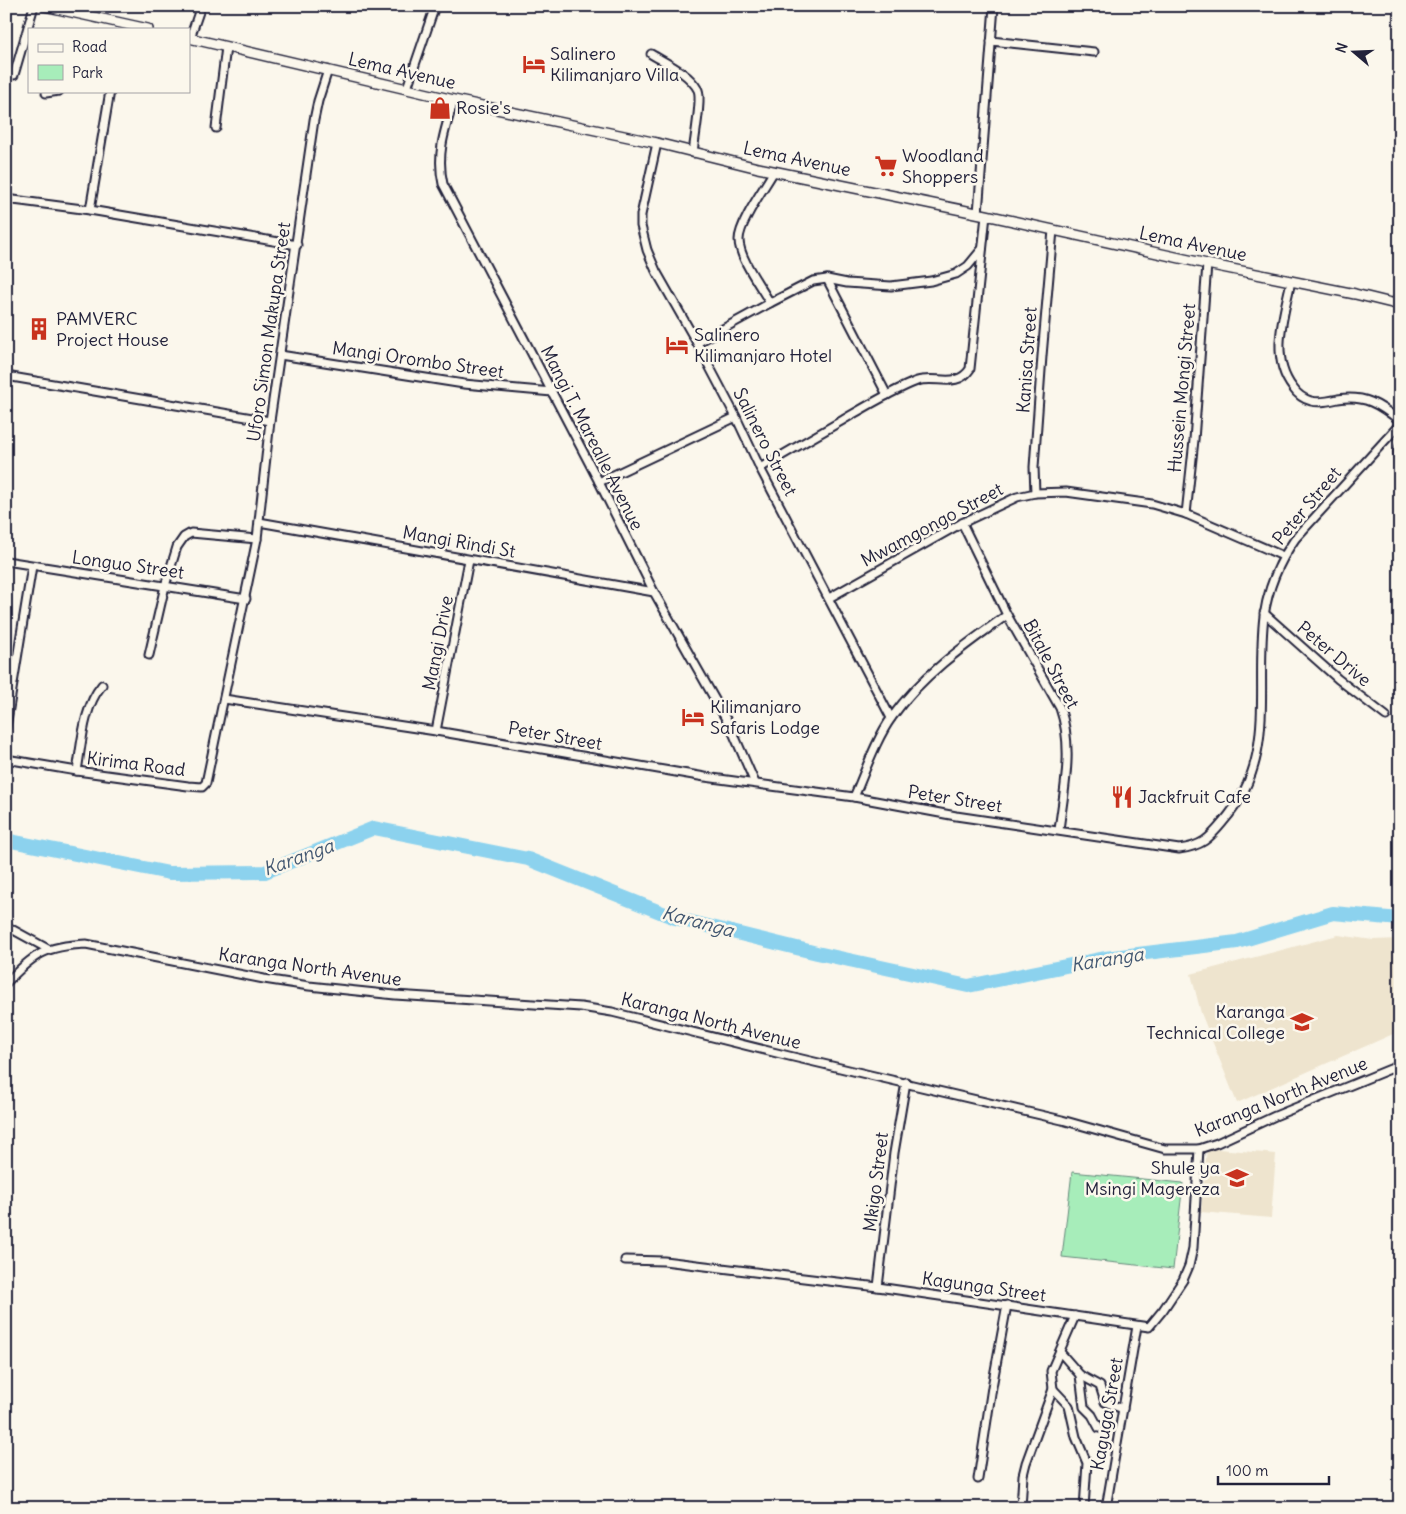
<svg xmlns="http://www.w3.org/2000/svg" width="1406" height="1514" font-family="Delius,sans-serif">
  <rect width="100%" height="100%" fill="#fbf7ec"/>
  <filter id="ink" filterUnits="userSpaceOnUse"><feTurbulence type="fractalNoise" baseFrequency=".02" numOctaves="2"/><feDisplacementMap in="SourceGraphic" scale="10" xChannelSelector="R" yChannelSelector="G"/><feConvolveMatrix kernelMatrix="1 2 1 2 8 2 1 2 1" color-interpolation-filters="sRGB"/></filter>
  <g filter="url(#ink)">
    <g fill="#eee4ce">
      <path d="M1338,935l35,5 27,-1v92l-163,72 -36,-90 -10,-39z"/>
      <path d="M1207,1148l69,6 -5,64 -70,-6z"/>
    </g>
    <path fill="#a7edba" stroke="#64887a" d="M1072,1172l111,11 -10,86 -111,-12z"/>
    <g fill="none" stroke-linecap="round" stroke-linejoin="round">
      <path stroke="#8cd2ee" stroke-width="14" d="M6,840l163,33 96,-1 109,-44 154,31 147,59 142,35 151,33 137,-28 132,-16 96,-29 67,6"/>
      <defs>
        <g id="minor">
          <path d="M190,38l11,-32"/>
          <path d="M991,41l103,11"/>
          <path d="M651,54c15,9 38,19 47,36 4,9 -4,51 -5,63"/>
          <path d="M14,75l20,-69"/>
          <path d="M407,88l28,-82"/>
          <path d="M46,93l13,-2"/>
          <path d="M454,100c-9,29 -18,54 -11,84l156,298 55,110 77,136 24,55"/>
          <path d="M216,128l10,-81"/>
          <path d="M657,143l-16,72v11l6,24 9,21 41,72 39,74 24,51 131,250"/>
          <path d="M6,199l84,11 207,35"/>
          <path d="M90,210l20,-119"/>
          <path d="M978,213l16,-207"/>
          <path d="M827,279l60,116"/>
          <path d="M1291,281c-7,34 -22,77 2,107 4,6 11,11 18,13 9,2 18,0 27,-2 27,-4 41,5 62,22"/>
          <path d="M770,303c-9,-16 -31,-45 -31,-63 0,-17 26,-53 35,-69"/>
          <path d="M1394,303l6,-7"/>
          <path d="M697,343l73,-40 43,-22 14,-2 20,4 44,3 40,-5 25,-7 12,-8 14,-17"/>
          <path d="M280,355l184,29 88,8"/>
          <path d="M6,376l264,45"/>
          <path d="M1400,446l-2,6 2,34"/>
          <path d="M760,468c28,-16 55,-32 83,-48 24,-14 48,-29 74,-39 19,-6 40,8 53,-12l16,-154"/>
          <path d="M599,482l137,-65"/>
          <path d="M1035,493l-1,-26 8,-111 11,-126"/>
          <path d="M1186,514l8,-74 13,-176"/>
          <path d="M259,522l395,70"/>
          <path d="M962,523l45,92 53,93c14,40 4,81 -1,122"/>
          <path d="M6,561l240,38"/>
          <path d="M829,598l133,-75 55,-26 18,-4 31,-1 86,12 34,10 97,42"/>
          <path d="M1264,613l74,66 48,37"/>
          <path d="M149,655l16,-69 12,-39 7,-10 7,-4 66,6"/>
          <path d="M224,699l212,32 269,46 149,20 102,19 223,33c23,-3 30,-10 44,-27 55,-63 32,-131 41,-206 4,-28 15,-54 31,-77l105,-115"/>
          <path d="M6,727l26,-161"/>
          <path d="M436,731l33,-171"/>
          <path d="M6,759l71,12 111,15 14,1 4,-4 51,-244 13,-118 44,-301 4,-19 10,-31"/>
          <path d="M77,771c5,-28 6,-63 25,-86"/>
          <path d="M854,797c11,-25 22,-58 38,-80 30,-42 73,-72 115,-102"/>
          <path d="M6,926l42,23"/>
          <path d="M6,983c29,-29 38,-37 80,-39l178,35 45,7 86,9 186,12 31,5 177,44 273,64 103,29h34l18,-6 58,-27 125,-51"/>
          <path d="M625,1260l39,1 214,26 271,40 14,-17 20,-30 6,-14 4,-18 6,-99"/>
          <path d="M878,1287l16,-134 12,-71"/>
          <path d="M1060,1352l20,23 4,32 8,8 7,13"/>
          <path d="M1080,1375l20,11 5,16 18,7"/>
          <path d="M1053,1389l16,17 7,31 11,26 -3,45"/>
          <path d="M978,1479l14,-92 15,-82"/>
          <path d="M1021,1508l2,-33 3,-12 27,-74 -2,-18 24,-55"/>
          <path d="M1106,1508l31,-182"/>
        </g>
        <g id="secondary">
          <path d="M44,6l104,23"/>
          <path d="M189,38l265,62 203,43 101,25 228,47 221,49 148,30 45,11"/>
        </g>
      </defs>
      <use href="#minor" stroke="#22223b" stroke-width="11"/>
      <use href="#secondary" stroke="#22223b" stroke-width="12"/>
      <use href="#minor" stroke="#fbf7ec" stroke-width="7"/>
      <use href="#secondary" stroke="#fbf7ec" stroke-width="9"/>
    </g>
  </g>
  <defs>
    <symbol id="hotel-bare" viewBox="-9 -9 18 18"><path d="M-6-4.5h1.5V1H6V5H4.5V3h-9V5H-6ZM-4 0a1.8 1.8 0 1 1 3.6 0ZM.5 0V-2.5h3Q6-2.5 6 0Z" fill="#c8321e" stroke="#fbf7ec" stroke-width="2.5" paint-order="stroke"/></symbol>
    <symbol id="shop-bare" viewBox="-9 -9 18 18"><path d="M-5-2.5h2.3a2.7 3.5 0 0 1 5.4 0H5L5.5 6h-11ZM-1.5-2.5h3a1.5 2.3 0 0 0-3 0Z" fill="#c8321e" stroke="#fbf7ec" stroke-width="2.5" paint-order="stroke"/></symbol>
    <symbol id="supermarket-bare" viewBox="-9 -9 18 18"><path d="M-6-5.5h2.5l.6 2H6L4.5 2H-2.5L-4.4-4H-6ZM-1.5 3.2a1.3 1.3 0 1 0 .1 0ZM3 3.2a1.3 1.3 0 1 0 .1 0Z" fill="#c8321e" stroke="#fbf7ec" stroke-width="2.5" paint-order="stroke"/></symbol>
    <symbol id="building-bare" viewBox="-9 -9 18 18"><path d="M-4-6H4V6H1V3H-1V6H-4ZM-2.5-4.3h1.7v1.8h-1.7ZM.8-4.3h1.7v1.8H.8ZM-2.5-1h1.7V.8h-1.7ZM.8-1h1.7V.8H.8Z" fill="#c8321e" stroke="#fbf7ec" stroke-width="2.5" paint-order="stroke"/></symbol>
    <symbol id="restaurant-bare" viewBox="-9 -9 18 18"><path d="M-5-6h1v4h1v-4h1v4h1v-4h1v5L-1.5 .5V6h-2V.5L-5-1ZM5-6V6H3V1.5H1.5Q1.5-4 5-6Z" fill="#c8321e" stroke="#fbf7ec" stroke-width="2.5" paint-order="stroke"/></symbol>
    <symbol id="school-bare" viewBox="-9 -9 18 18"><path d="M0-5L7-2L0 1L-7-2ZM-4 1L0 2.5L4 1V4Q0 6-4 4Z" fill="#c8321e" stroke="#fbf7ec" stroke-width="2.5" paint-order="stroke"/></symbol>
  </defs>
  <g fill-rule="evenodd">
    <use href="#hotel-bare" x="518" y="48" width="32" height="32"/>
    <use href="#shop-bare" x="424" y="92" width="32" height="32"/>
    <use href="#supermarket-bare" x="870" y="150" width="32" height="32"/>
    <use href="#building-bare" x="23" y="313" width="32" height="32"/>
    <use href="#hotel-bare" x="661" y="329" width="32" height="32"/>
    <use href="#hotel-bare" x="677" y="701" width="32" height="32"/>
    <use href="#restaurant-bare" x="1106" y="781" width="32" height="32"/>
    <use href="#school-bare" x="1286" y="1006" width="32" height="32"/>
    <use href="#school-bare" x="1221" y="1162" width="32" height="32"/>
  </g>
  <g text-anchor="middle" stroke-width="5" stroke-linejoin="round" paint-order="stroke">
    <g font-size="18" fill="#22223b" stroke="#fbf7ec" text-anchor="start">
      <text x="550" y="60">Salinero<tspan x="550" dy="21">Kilimanjaro Villa</tspan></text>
      <text x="456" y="114">Rosie's</text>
      <text x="902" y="162">Woodland<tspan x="902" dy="21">Shoppers</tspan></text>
      <text x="56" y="325">PAMVERC<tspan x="56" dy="21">Project House</tspan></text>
      <text x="694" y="341">Salinero<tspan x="694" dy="21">Kilimanjaro Hotel</tspan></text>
      <text x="710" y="713">Kilimanjaro<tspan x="710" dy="21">Safaris Lodge</tspan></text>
      <text x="1138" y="803">Jackfruit Cafe</text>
      <text x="1285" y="1018" text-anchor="end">Karanga<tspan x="1285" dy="21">Technical College</tspan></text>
      <text x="1220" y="1174" text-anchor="end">Shule ya<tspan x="1220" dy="21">Msingi Magereza</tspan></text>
    </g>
    <g font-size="18" fill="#22223b" stroke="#fbf7ec">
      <text transform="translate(402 71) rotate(13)" y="6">Lema Avenue</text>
      <text transform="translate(797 159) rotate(12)" y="6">Lema Avenue</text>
      <text transform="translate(1193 244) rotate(12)" y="6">Lema Avenue</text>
      <text transform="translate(269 332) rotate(-82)" y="6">Uforo Simon Makupa Street</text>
      <text transform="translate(418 360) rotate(8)" y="6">Mangi Orombo Street</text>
      <text transform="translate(1027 360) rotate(-86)" y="6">Kanisa Street</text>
      <text transform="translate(1182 388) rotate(-85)" y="6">Hussein Mongi Street</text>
      <text transform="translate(592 438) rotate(63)" y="6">Mangi T. Marealle Avenue</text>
      <text transform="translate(765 442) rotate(63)" y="6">Salinero Street</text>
      <text transform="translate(1307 506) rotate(-50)" y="6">Peter Street</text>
      <text transform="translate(932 525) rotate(-28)" y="6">Mwamgongo Street</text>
      <text transform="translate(459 542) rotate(10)" y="6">Mangi Rindi St</text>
      <text transform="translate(128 565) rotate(8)" y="6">Longuo Street</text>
      <text transform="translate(438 643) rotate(-79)" y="6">Mangi Drive</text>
      <text transform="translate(1334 654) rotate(40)" y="6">Peter Drive</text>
      <text transform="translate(1051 664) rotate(62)" y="6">Bitale Street</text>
      <text transform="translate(555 736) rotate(10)" y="6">Peter Street</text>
      <text transform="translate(136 764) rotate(7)" y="6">Kirima Road</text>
      <text transform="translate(955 799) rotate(9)" y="6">Peter Street</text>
      <text transform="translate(310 967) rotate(8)" y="6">Karanga North Avenue</text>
      <text transform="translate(711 1021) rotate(14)" y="6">Karanga North Avenue</text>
      <text transform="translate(1281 1097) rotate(-22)" y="6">Karanga North Avenue</text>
      <text transform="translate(876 1182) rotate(-83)" y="6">Mkigo Street</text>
      <text transform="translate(984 1287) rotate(8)" y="6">Kagunga Street</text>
      <text transform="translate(1107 1414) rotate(-80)" y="6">Kaguga Street</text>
    </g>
    <g font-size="19" font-style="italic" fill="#425771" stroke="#fbf7ec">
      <text transform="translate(298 857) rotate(-20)" y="7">Karanga</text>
      <text transform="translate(698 921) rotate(15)" y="7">Karanga</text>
      <text transform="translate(1107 959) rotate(-9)" y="7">Karanga</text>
    </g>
  </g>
  <rect width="1406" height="1514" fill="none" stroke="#fbf7ec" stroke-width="25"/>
  <rect x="12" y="12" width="1381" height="1489" fill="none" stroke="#22223b" stroke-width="2" filter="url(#ink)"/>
  <rect x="28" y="28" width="162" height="65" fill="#fbf7ec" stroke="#a4a2a5"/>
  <rect x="38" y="44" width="25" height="8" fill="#fbf7ec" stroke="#a4a2a5"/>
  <text x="72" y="52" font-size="15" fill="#22223b">Road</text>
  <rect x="38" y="65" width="25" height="15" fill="#a7edba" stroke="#a4a2a5"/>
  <text x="72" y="78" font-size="15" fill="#22223b">Park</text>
  <g transform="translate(1354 52) rotate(289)" stroke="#fbf7ec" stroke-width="4" paint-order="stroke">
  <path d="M0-4L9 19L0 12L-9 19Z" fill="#22223b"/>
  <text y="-8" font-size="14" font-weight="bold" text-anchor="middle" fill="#22223b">N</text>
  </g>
  <path d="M1218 1476v8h111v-8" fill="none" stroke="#22223b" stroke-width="2.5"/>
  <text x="1226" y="1476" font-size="15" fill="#22223b" stroke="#fbf7ec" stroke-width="4" paint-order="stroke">100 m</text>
</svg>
